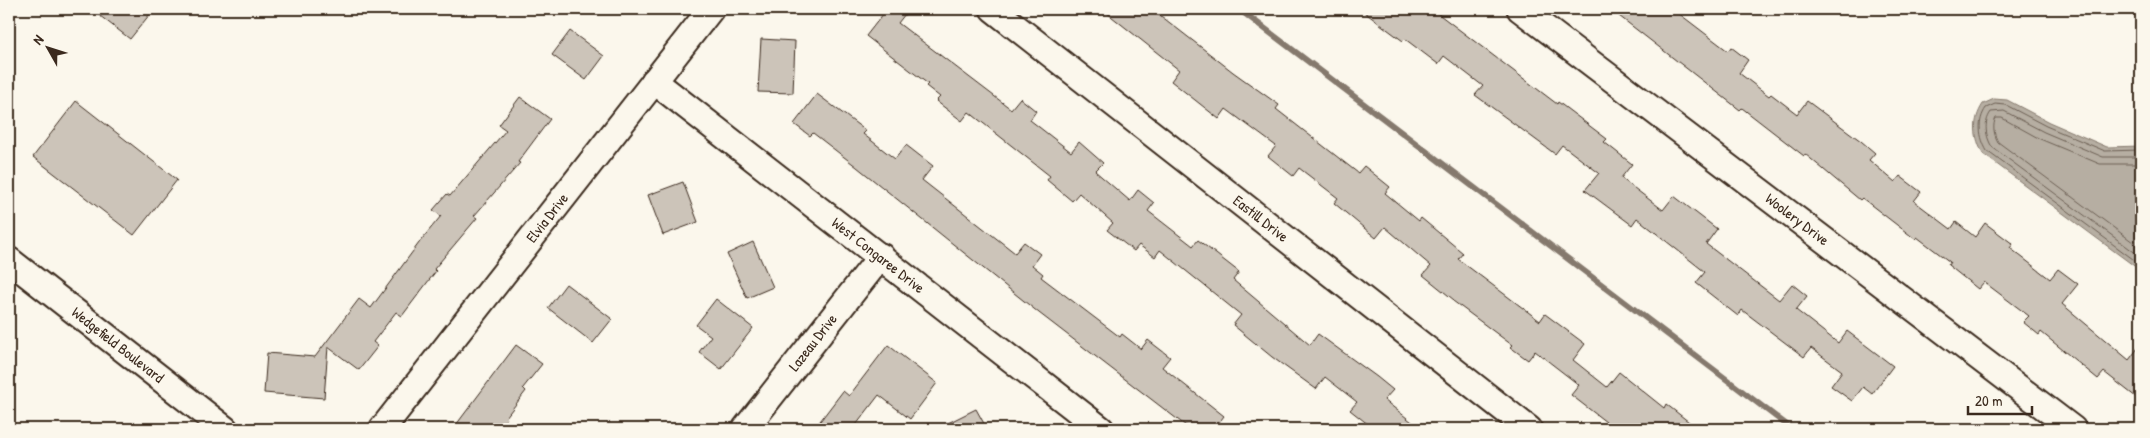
<svg xmlns="http://www.w3.org/2000/svg" width="2150" height="438" font-family="'Patrick Hand',sans-serif">
  <rect width="100%" height="100%" fill="#fbf7ec"/>
  <filter id="ink" filterUnits="userSpaceOnUse"><feTurbulence type="fractalNoise" baseFrequency=".02" numOctaves="2"/><feDisplacementMap in="SourceGraphic" scale="10" xChannelSelector="R" yChannelSelector="G"/><feConvolveMatrix kernelMatrix="1 2 1 2 8 2 1 2 1" color-interpolation-filters="sRGB"/></filter>
  <g filter="url(#ink)">
    <path fill="#b6aea2" stroke="#85796d" d="M1994,99l13,1 42,22 58,25 34,-1v125l-158,-117c-9,-17 -11,-33 0,-50z"/>
    <g fill="none" stroke-linecap="round" stroke-linejoin="round">
      <g stroke="#6c5f53" stroke-width="1">
        <path d="M2141,150l-36,1 -59,-25 -40,-21 -11,-1 -9,4c-9,13 -7,29 1,43l154,114"/>
        <path d="M2141,157h-38l-59,-25 -40,-21 -13,1c-8,11 -5,25 1,35l149,110"/>
        <path d="M2141,164h-41l-60,-25 -38,-21h-6c-4,7 -2,17 2,24l143,106"/>
      </g>
      <path stroke="#85796d" stroke-width="6" d="M1239,9l553,420"/>
    </g>
    <g fill="#ccc4b9" stroke="#3b2a1e">
      <path d="M91,9h63l-24,30z"/>
      <path d="M887,9h22l-11,14 113,86 9,-11 16,13 -6,9 41,32 8,-10 24,21 -8,8 35,30 8,-11 16,13 -6,8 45,35 5,-6 41,32 -6,8 77,65 8,-11 59,43 16,13 -9,10 37,29h-47l-24,-19 7,-8 -32,-25 -9,12 -44,-32 -39,-32 8,-10 -81,-65 -5,7 -16,-12 -5,6 -27,-21 6,-7 -34,-30 -7,8 -25,-21 3,-4 -81,-64 -7,9 -26,-20 4,-4 -14,-11 2,-2 -62,-48z"/>
      <path d="M1102,9h50l81,63 46,33 -3,4 82,64 6,-7 26,21 -5,6 34,28 2,-3 42,35 -5,6 82,62 5,-7 40,30 -12,16 34,27 12,-15 45,36 2,-4 32,25h-83l-44,-34 8,-10 -44,-34 -7,9 -18,-13 2,-2 -59,-44 1,-1 -31,-25 8,-9 -46,-39 -9,11 -42,-35 4,-5 -39,-30 -6,8 -25,-20 8,-10 -50,-37 -7,10 -48,-38 8,-11z"/>
      <path d="M1360,9h72l125,95 1,-2 49,37 -3,3 28,22 -11,14 42,32 11,-14 43,33 -11,15 73,56 13,-16 15,12 -11,14 42,33 9,-12 46,35 -21,28 -9,-7 -11,14 -21,-15 11,-15 -31,-23 -7,9 -62,-47 -4,6 -42,-33 9,-11 -68,-54 -5,7 -47,-35 14,-17 -37,-28 -7,9 -80,-59 8,-9 -39,-30 -6,8 -33,-25 -2,2z"/>
      <path d="M1610,9h63l55,42 3,-4 17,13 -9,13 30,23 2,-2 26,20 10,-13 54,40 14,12 -6,7 26,22 5,-6 21,16 -7,9 37,28 5,-7 19,15 10,-14 28,21 -3,4 40,31 8,-10 20,15 -16,20 67,56 12,-16v57l-37,-29 -6,7 -57,-47 -2,3 -16,-13 6,-6 -45,-34 -6,7 -30,-24 2,-3 -33,-25 -2,2 -53,-41 -2,2 -55,-46 -1,2 -62,-48 -2,2z"/>
      <path d="M570,31l34,25 -18,24 -34,-25z"/>
      <path d="M761,39l34,2 -2,52 -35,-1z"/>
      <path d="M817,94l49,37 -3,3 32,25 11,-14 27,21 -11,14 93,73 9,-11 16,12 -8,11 11,9 -2,3 79,60 2,-3 19,15 7,-9 22,17 -8,10 62,49 -10,13h-24l-151,-116 -182,-146 -44,-34 -3,3 -16,-12z"/>
      <path d="M520,97l30,22 -32,43 2,1 -46,53 3,2 -43,51 2,2 -34,45 -6,-4 -23,30 5,4 -19,24 -31,-23 -4,51 -60,-5 3,-40 48,4 44,-58 12,9 51,-69 19,-23 -8,-6 14,-16 3,2 56,-66 -7,-5z"/>
      <path d="M76,101l101,79 -43,55 -101,-78z"/>
      <path d="M683,182l15,40 -35,13 -15,-40z"/>
      <path d="M753,242l20,45 -26,11 -20,-44z"/>
      <path d="M566,284l46,35 -19,24 -45,-35z"/>
      <path d="M716,299l37,29 -32,41 -22,-17 12,-16 -15,-11z"/>
      <path d="M516,345l26,19 -19,24 3,3 -20,26 1,1 -8,11h-46z"/>
      <path d="M888,345l49,38 -27,36 -31,-24 -26,34h-39l29,-38 6,5z"/>
      <path d="M976,409l11,20h-51z"/>
    </g>
    <g fill="none" stroke-linecap="round" stroke-linejoin="round">
      <defs>
        <g id="minor">
          <path id="s1" d="M993,9l536,420"/>
          <path id="s2" d="M1520,9l553,420"/>
          <path id="s3" d="M654,81l447,348"/>
          <path id="s4" d="M9,260l216,169"/>
          <path id="s5" d="M382,429l329,-420"/>
          <path id="s6" d="M745,429l136,-173"/>
        </g>
      </defs>
      <use href="#minor" stroke="#3b2a1e" stroke-width="29"/>
      <use href="#minor" stroke="#fbf7ec" stroke-width="25"/>
    </g>
  </g>
  <g text-anchor="middle" stroke-width="4" stroke-linejoin="round" paint-order="stroke">
    <g font-size="15" fill="#3b2a1e" stroke="#fbf7ec">
      <text dy="5" stroke="none"><textPath href="#s5" startOffset="268">Elvia Drive</textPath></text>
      <text dy="5" stroke="none"><textPath href="#s1" startOffset="340">Eastill Drive</textPath></text>
      <text dy="5" stroke="none"><textPath href="#s2" startOffset="348">Woolery Drive</textPath></text>
      <text dy="5" stroke="none"><textPath href="#s3" startOffset="284">West Congaree Drive</textPath></text>
      <text dy="5" stroke="none"><textPath href="#s6" startOffset="110">Lazeau Drive</textPath></text>
      <text dy="5" stroke="none"><textPath href="#s4" startOffset="138">Wedgefield Boulevard</textPath></text>
    </g>
  </g>
  <rect width="2150" height="438" fill="none" stroke="#fbf7ec" stroke-width="30"/>
  <rect x="15" y="15" width="2120" height="408" fill="none" stroke="#3b2a1e" stroke-width="2" filter="url(#ink)"/>
  <g transform="translate(48 48) rotate(309)" stroke="#fbf7ec" stroke-width="4" paint-order="stroke">
  <path d="M0-4L9 19L0 12L-9 19Z" fill="#3b2a1e"/>
  <text y="-8" font-size="14" font-weight="bold" text-anchor="middle" fill="#3b2a1e">N</text>
  </g>
  <path d="M1968 406v8h64v-8" fill="none" stroke="#3b2a1e" stroke-width="2.5"/>
  <text x="1975" y="406" font-size="15" fill="#3b2a1e" stroke="#fbf7ec" stroke-width="4" paint-order="stroke">20 m</text>
</svg>
